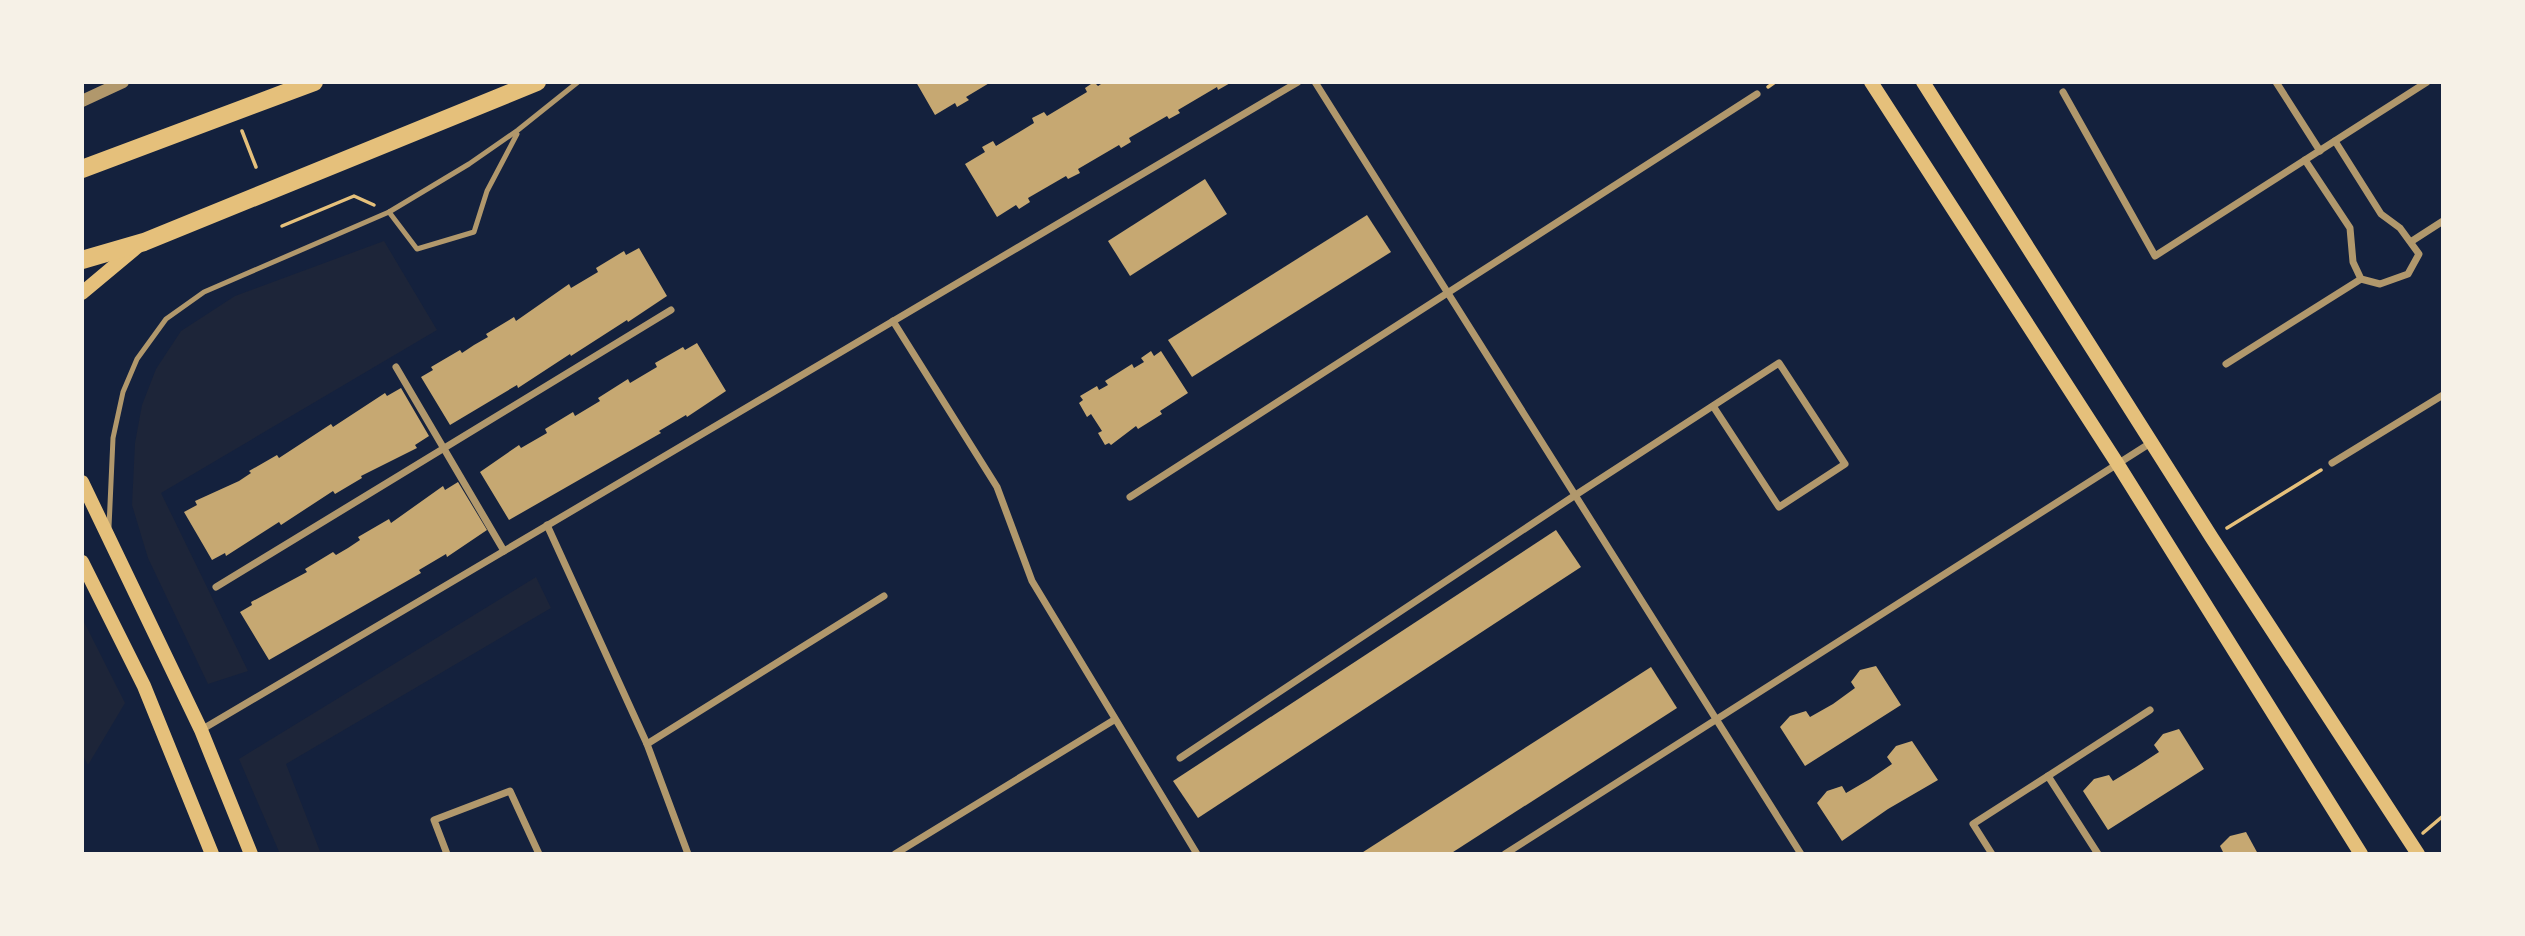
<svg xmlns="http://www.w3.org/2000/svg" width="2525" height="936" font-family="Lato,sans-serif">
  <rect width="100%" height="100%" fill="#14213d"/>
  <g fill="#1d2539">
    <path d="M384,241l53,89 -276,163 87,178 -40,13 -60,-126 -16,-53 3,-62 7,-38 14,-36 25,-38 54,-35z"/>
    <path d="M536,577l15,31 -265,156 35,90h-41l-41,-95z"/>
    <path d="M82,618l43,85 -37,62 -6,-11z"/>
  </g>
  <g fill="#c6a872">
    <path d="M916,82h75l-25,15 3,3 -12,7 -2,-4 -20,12z"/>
    <path d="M1094,82l4,4 6,-4h128l-14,8 -1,-3 -39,23 2,3 -11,6 -2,-3 -38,22 2,4 -10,6 -2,-3 -41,24 2,4 -12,6 -2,-3 -38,22 2,4 -11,7 -3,-4 -19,12 -32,-53 20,-12 -3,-5 11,-6 3,5 38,-23 -2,-5 12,-6 3,4 40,-24 -2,-4z"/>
    <path d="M1205,179l22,35 -97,62 -22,-35z"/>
    <path d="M1367,215l24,37 -199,125 -24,-37z"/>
    <path d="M639,248l28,48 -39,26 -1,-2 -56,36 -1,-2 -52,34 -1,-3 -67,40 -29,-48 12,-7 -2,-3 29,-17 2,3 12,-8 14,-8 -2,-3 28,-17 2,4 53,-37 2,4 27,-16 -2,-4 28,-17 2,4z"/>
    <path d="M697,343l29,48 -39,26 -1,-2 -27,16 2,2 -152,87 -29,-48 39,-27 2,3 26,-15 -2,-4 28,-17 2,4 25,-15 -2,-3 30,-19 2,4 27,-16 -2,-4 28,-16 2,3z"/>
    <path d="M1151,351l3,5 7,-5 27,42 -28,18 2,3 -24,15 -2,-3 -25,19 -2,-2 -4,2 -7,-12 4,-2 -11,-17 -4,3 -8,-14 4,-3 -3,-4 17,-10 2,4 9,-5 -3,-4 27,-17 2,4 10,-6 -3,-4z"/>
    <path d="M401,388l28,48 -14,9 2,3 -56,28 1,2 -27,16 -2,-3 -52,34 -2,-3 -53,34 -1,-3 -13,7 -28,-48 13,-7 -2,-4 44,-20 12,-8 -2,-2 28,-16 2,3 52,-34 2,3 52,-34 2,3z"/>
    <path d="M458,482l29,48 -40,27 -1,-3 -27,16 2,3 -152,87 -29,-48 12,-7 -1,-3 56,-30 -2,-3 28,-17 3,3 12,-7 12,-8 -2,-3 31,-18 2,4 52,-37 2,4z"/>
    <path d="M1556,530l25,37 -383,251 -25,-37z"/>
    <path d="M1876,666l25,39 -96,61 -25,-39 10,-11 16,-5 4,6 23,-13 22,-16 -4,-6 9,-12z"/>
    <path d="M1651,667l26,41 -227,146h-90z"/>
    <path d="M2179,729l25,40 -96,61 -25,-39 11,-12 15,-4 4,6 23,-14 23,-15 -5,-7 9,-11z"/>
    <path d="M1912,741l26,39 -50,29 -46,32 -25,-38 10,-12 15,-5 4,7 24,-14 22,-15 -5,-7 9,-11z"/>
    <path d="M2246,832l12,22h-34l-4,-8 10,-10z"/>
  </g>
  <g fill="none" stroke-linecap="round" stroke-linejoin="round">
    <g stroke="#e5c07b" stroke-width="3.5">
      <path d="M1768,87l7,-5"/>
      <path d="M242,131l14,36"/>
      <path d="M282,226l72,-30 20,9"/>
      <path d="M2227,528l94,-58"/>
      <path d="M2423,833l20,-17"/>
    </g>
    <g stroke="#b1986c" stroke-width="5">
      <path d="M389,212l28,37 57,-17 13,-41 30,-57"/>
      <path d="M109,527l4,-89 10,-46 14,-33 29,-40 38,-27 185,-80 80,-48 49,-34 60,-48"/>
    </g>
    <g stroke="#b1986c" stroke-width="7">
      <path d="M1315,82l486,772"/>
      <path d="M2276,82l44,69"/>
      <path d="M2063,92l92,164 272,-174"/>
      <path d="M2305,160l45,68 3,34 8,17 19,5 28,-10 11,-20 -19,-26 -19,-14 -46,-73"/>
      <path d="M2412,241l31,-20"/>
      <path d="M893,321l104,166 35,94 165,273"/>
      <path d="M2226,364l135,-85"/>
      <path d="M396,367l108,184"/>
      <path d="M2332,463l111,-68"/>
      <path d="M1130,497l627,-403"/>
      <path d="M547,525l100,219 41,110"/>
      <path d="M216,587l455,-277"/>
      <path d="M201,730l1097,-648"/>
      <path d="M647,744l237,-148"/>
      <path d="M1180,758l394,-262 205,-133 66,101 -66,43 -66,-101"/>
      <path d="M2048,776l102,-66"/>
      <path d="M447,854l-13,-34 76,-29 29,63"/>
      <path d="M895,854l219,-134"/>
      <path d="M1505,854l647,-412"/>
      <path d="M1992,854l-19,-30 75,-48 50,78"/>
    </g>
    <path stroke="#b1986c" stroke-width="12" d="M82,101l41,-19"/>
    <g stroke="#e5c07b" stroke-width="14">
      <path d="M1871,82l246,381 244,391"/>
      <path d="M1923,82l289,456 206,316"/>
      <path d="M82,293l55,-46"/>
      <path d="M82,482l119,248 50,124"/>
      <path d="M82,562l62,124 68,168"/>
    </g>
    <g stroke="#e5c07b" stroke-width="18">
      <path d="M82,169l232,-87"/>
      <path d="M82,260l62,-18 393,-160"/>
    </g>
  </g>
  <rect width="2525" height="936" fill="none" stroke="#f6f1e7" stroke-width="168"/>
</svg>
